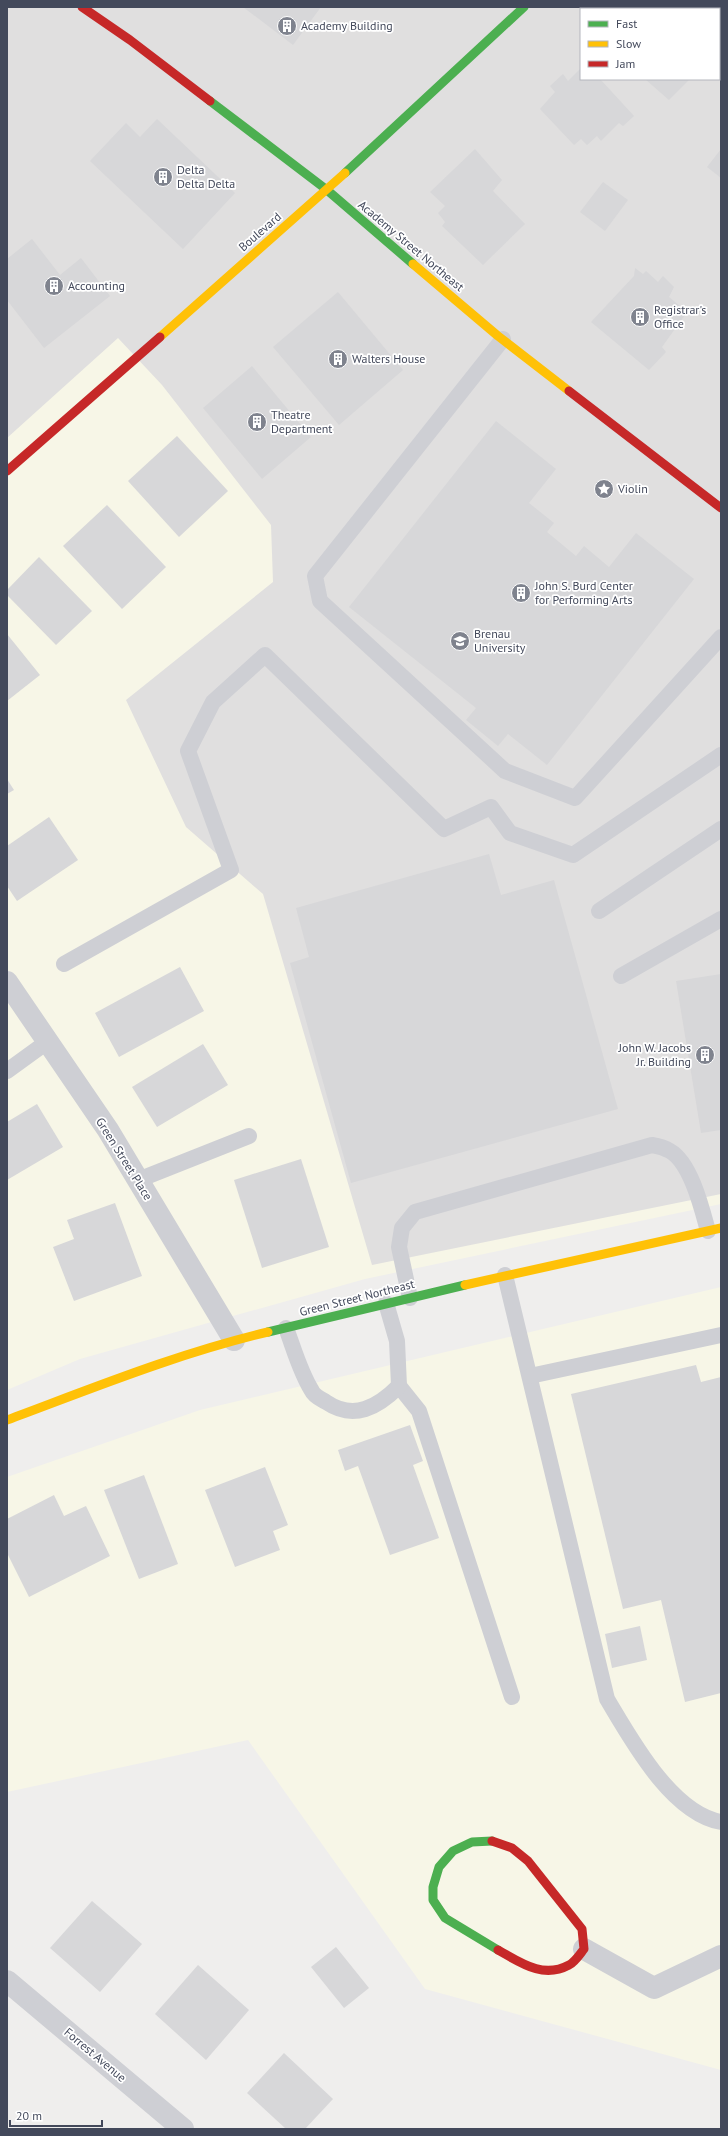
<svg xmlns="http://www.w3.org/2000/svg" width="728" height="2136" font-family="'PT Sans',sans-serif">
  <rect width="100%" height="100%" fill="#efeeed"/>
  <g fill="#f7f6e7" fill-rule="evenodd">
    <path d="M7,7h714v1197l-356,75 -285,80 -73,31zM581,9h138v70h-138z"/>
    <path d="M721,1287v783l-296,-81 -177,-249 -241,52v-315l193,-67z"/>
  </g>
  <path fill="#e0dfdf" d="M7,7h703l3,2h-132v70h138v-65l2,2v1178l-349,71 -109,-371 -77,-67 -60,-127 147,-118 -2,-57 -109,-140 -44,-47 -111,100z"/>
  <g fill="#d7d7d9">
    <path d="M243,7h78l-28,38z"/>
    <path d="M581,68v11h19l34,37 -11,10 -4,-3 -18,18 -4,-5 -10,9 -6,-6 -7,6 -34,-36 15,-17 -5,-6 13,-12 5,7z"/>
    <path d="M645,79h45l-21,21z"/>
    <path d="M157,119l78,74 -52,56 -93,-88 36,-38 14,14z"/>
    <path d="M475,149l27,31 -9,11 32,33 -42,41 -41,-39 3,-4 -7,-9 7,-7 -15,-14z"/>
    <path d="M721,149v29l-14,-11z"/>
    <path d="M603,182l25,18 -23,31 -25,-19z"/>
    <path d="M32,239l28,36 21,-17 29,38 -66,52 -37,-48v-41z"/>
    <path d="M635,268l8,6 3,-3 12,11 5,-6 11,11 -5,10 18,15 -25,35 4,5 -17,18 -58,-48 43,-46z"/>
    <path d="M338,292l65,78 -64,55 -66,-78z"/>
    <path d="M252,366l59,71 -49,42 -59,-71z"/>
    <path d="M496,421l60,48 -27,34 25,20 -7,9 29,24 8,-10 25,21 27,-34 58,46 -147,186 -39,-31 -10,12 -32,-26 10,-12 -127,-101z"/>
    <path d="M177,436l51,55 -49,46 -51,-56z"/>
    <path d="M107,505l59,62 -44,42 -59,-63z"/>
    <path d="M39,557l53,54 -36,34 -49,-50v-5z"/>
    <path d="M7,634l33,41 -33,26z"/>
    <path d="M7,779l7,11 -7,4z"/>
    <path d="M49,817l29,43 -61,41 -10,-15v-40z"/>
    <path d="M489,854l12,41 53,-15 64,229 -267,74 -61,-220 19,-6 -13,-49z"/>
    <path d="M180,967l24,44 -85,46 -24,-44z"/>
    <path d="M721,974v156l-20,3 -25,-152z"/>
    <path d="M203,1044l25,41 -71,42 -25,-40z"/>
    <path d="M37,1104l26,43 -56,33v-58z"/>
    <path d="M301,1159l28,88 -67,21 -28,-88z"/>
    <path d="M115,1203l27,73 -68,25 -21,-54 21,-8 -7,-19z"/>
    <path d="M696,1365l5,17 20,-5v316l-36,9 -24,-102 -38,9 -52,-215z"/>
    <path d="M410,1425l13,36 -10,4 26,73 -49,17 -32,-89 -13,5 -7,-21z"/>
    <path d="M265,1467l23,58 -15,6 7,19 -45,17 -30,-77z"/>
    <path d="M144,1475l34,89 -39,15 -35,-89z"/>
    <path d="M54,1495l10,21 22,-10 24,50 -81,41 -22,-44v-34z"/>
    <path d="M640,1626l7,34 -35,8 -7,-34z"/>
    <path d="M92,1901l50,43 -42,48 -50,-44z"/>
    <path d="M336,1947l33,41 -25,20 -33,-41z"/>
    <path d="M198,1965l51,45 -43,50 -51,-46z"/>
    <path d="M284,2053l49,46 -28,30h-19l-39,-36z"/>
  </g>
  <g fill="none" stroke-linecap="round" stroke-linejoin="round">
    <g stroke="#cecfd4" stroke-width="16">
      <path d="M503,339l-188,237 5,25 185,170 70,27 146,-161"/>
      <path d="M599,911l122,-82"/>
      <path d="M64,964l167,-94 -43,-119 25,-49 52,-47 179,174 47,-22 19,26 63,22 148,-100"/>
      <path d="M621,976l100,-57"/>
      <path d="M7,1071l40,-29"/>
      <path d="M138,1180l111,-44"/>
      <path d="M505,1275l102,424c24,40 64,114 114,123"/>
      <path d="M410,1298l-11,-51 3,-19 13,-16 237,-67c6,1 13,3 18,6 21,12 32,58 38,80"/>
      <path d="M386,1303l11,38 2,45 20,25 93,286"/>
      <path d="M286,1328c8,21 14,44 26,63 2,5 9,8 14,11 28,19 52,5 73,-16"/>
      <path d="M530,1376l191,-41"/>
    </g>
    <g stroke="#cecfd4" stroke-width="22">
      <path d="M7,982l101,148 126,210"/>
      <path d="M584,1949l70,39 67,-32"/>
      <path d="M7,1981l176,148"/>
    </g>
    <g stroke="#4caf50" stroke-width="9">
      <path d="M210,101l117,89 86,74"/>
      <path d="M345,173l179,-166"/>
      <path d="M268,1332l197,-47"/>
      <path d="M492,1841l-20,1 -19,9 -14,16 -6,20v13l12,18 53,32"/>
    </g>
    <g stroke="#ffc107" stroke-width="9">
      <path d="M413,264l85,72 71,55"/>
      <path d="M160,337l185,-164"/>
      <path d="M465,1285l256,-57"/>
      <path d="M7,1420c86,-32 172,-67 261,-88"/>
    </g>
    <g stroke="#c62828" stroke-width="9">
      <path d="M82,7l48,33 80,61"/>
      <path d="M569,391l152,117"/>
      <path d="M7,471l153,-134"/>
      <path d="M492,1841l20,7 16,13 54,68 2,20c-4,5 -9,13 -15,16 -26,14 -48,-2 -71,-15"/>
    </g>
  </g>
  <defs>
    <symbol id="building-disc" viewBox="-11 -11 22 22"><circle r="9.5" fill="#7f838e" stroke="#fff"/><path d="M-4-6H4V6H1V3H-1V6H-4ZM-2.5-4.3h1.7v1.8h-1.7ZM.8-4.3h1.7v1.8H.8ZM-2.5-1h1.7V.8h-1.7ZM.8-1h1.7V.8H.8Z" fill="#fff"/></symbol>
    <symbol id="sight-disc" viewBox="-11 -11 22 22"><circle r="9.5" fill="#7f838e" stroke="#fff"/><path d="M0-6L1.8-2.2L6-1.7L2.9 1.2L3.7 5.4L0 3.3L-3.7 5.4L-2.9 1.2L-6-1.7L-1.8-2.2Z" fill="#fff"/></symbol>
    <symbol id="university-disc" viewBox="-11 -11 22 22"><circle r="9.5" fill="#7f838e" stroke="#fff"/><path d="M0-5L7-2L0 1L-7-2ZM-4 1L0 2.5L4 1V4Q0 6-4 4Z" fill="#fff"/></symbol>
  </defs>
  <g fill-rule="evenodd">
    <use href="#building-disc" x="276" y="15" width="22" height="22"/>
    <use href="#building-disc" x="152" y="166" width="22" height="22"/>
    <use href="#building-disc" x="43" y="275" width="22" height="22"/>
    <use href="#building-disc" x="629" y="306" width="22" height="22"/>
    <use href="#building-disc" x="327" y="348" width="22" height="22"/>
    <use href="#building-disc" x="246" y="411" width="22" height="22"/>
    <use href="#sight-disc" x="593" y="478" width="22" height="22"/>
    <use href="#building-disc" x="510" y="582" width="22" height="22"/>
    <use href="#university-disc" x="449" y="630" width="22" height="22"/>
    <use href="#building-disc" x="694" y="1044" width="22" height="22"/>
  </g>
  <g text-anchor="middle" stroke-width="3.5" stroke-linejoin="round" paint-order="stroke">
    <g font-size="12" fill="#43495b" stroke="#fff" text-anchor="start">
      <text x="301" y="30">Academy Building</text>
      <text x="177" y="174">Delta<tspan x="177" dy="14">Delta Delta</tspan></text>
      <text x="68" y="290">Accounting</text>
      <text x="654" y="314">Registrar's<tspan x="654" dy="14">Office</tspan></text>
      <text x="352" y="363">Walters House</text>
      <text x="271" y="419">Theatre<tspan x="271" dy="14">Department</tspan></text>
      <text x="618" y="493">Violin</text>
      <text x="535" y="590">John S. Burd Center<tspan x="535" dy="14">for Performing Arts</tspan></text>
      <text x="474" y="638">Brenau<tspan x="474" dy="14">University</tspan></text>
      <text x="691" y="1052" text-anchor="end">John W. Jacobs<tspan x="691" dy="14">Jr. Building</tspan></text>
    </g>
    <g font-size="12" fill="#43495b" stroke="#fff">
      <text transform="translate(260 232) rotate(-41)" y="4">Boulevard</text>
      <text transform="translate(411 246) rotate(40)" y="4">Academy Street Northeast</text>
      <text transform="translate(124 1159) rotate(58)" y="4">Green Street Place</text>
      <text transform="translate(357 1298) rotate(-14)" y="4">Green Street Northeast</text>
      <text transform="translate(95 2055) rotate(40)" y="4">Forrest Avenue</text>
    </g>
  </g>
  <rect width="728" height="2136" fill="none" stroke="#43495b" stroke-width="16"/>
  <rect x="580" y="8" width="140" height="72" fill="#ffffff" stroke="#b4b6bd"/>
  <rect x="588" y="21" width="20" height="6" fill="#4caf50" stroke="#b4b6bd"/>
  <text x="616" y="28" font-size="12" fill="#43495b">Fast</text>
  <rect x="588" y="41" width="20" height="6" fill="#ffc107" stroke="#b4b6bd"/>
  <text x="616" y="48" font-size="12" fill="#43495b">Slow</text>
  <rect x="588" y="61" width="20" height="6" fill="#c62828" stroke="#b4b6bd"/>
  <text x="616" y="68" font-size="12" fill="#43495b">Jam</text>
  <path d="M10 2120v6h92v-6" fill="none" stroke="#43495b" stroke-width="2"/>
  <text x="16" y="2120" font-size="12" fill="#43495b" stroke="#ffffff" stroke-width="3" paint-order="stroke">20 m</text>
</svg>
